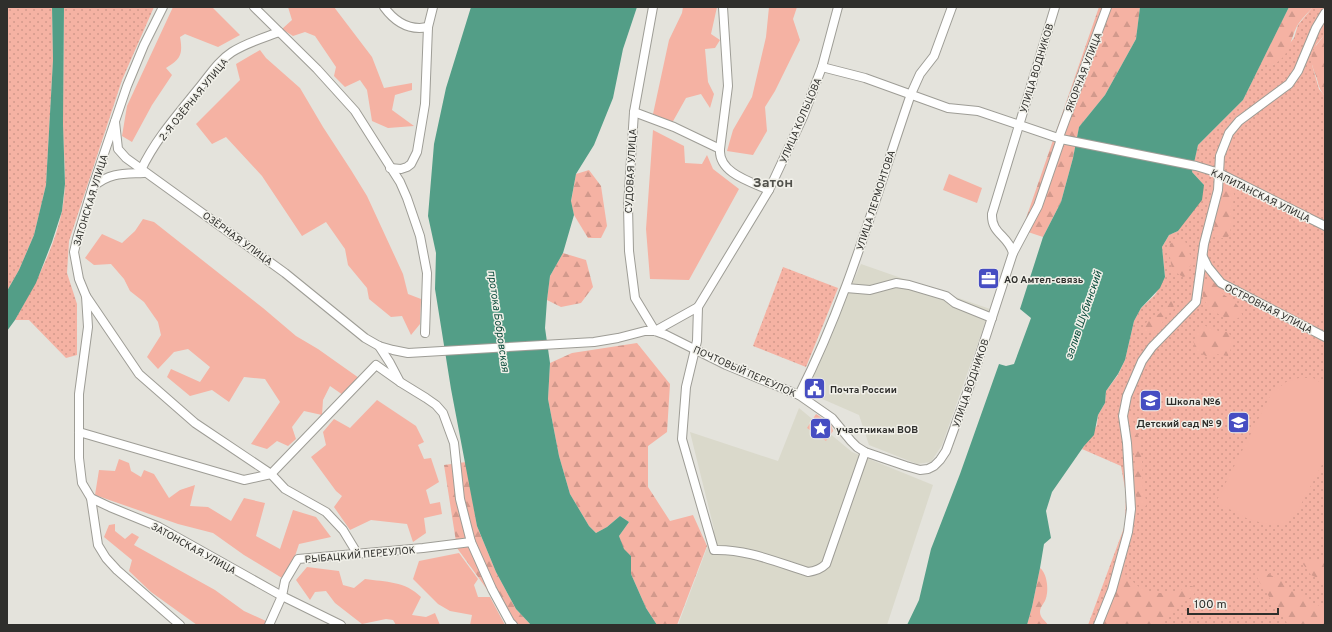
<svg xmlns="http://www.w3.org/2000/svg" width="1332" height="632" font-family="Overpass,sans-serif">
  <defs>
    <pattern id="grass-dots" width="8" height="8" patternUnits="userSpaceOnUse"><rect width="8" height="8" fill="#f5b2a3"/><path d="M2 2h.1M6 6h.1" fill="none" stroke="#d2998c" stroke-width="1.8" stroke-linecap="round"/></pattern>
    <pattern id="forest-firs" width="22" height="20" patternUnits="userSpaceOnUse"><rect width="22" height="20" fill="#f5b2a3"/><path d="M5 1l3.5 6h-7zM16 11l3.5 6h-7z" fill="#d2998c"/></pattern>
  </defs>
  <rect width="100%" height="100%" fill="#e4e3dc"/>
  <g fill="#dad9cb">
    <path d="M861,264l129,45 -48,136 -11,17 -14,2 -48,-19 -10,-30 -55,-24z"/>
    <path d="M799,408l53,44 81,33 -46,140h-209l36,-96 -24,-97 88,29z"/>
  </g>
  <g fill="url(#grass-dots)">
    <path d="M7,7h45l1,53 -7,125 -12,50 -15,35 -12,21z"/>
    <path d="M64,7h90l-32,73 -53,161 -2,32 10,31v51l-11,3 -37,-38h-14c19,-34 39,-70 47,-109 6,-29 1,-59 1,-88 0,-39 1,-77 1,-116z"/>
    <path d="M1313,7h12v27l-9,11 -4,20 7,24 6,7v529h-237l37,-100 1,-31 -5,-28 -39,-17 15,-24 1,-10 7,-12 1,-12 12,-16 7,-15 9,-39 7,-13 14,-13 10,-18 -3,-30 7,-12 9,-4 26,-46 -12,-13 6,-27 45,-45 17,-35h13l21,-27 4,-13z"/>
    <path d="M783,267l55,21 -32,79 -53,-21z"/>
  </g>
  <g fill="url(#forest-firs)">
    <path d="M1099,7h41l-4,32 -31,56 -26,32 -6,31 -12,44 -18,35 -21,-7z"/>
    <path d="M1289,7h24c-5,6 -12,12 -16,19 -8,16 -6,29 -24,39h-13z"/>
    <path d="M1325,32v64c-7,-8 -6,-11 -9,-20 -3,-8 -7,-16 -3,-25 3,-7 10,-12 12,-19z"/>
    <path d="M589,170l12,16 6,40 -6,12h-13l-14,-23 -3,-13 5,-28z"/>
    <path d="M1226,184h4l4,10 -4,40 -2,3 -10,2 -4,-6 1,-19 6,-14 2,-10z"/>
    <path d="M1179,238l6,3 7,19 -4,13 -2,3 -3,1 -11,-7 -3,-19 1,-7z"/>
    <path d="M563,253l23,7 7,27 -12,16 -20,4 -14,-7 3,-24z"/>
    <path d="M1207,279c3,2 8,3 11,7 2,2 3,5 5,8 7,5 18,11 19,21 -3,4 -8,5 -13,4 -17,-7 -31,-16 -25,-37z"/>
    <path d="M1171,300l2,2 1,7 -10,9 -2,6 -5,5 -6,4 -9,-1c-1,-11 16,-15 21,-22 3,-4 3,-7 8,-10z"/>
    <path d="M1203,325l18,7h7c6,7 4,16 0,24l-12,-2 -10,2 -9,-5 -4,-10 4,-5v-7z"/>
    <path d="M637,343l33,41 -3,48 -19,14v41l22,34 23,-6 14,31 -30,79h-20l-11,-17 -15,-34v-18l-8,-7 -4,-13 10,-14 -9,-6 -13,11 -11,6 -7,-7 -19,-32 -11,-38 -11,-57 2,-36 22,-10z"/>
    <path d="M1126,410h3l10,28v7l3,13 1,32 4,13 -3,6 -6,-7 -5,-16 2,-28 -5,-21z"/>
    <path d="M466,462l11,64 19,46 20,37 15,16h-18l-56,-77 -13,-83z"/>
    <path d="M1325,559v24l-3,-3 -11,-5 -8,-11 2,-3z"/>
    <path d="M1040,568c7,5 9,22 6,30 -1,5 -6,8 -6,14 0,6 5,8 8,13h-21l5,-18z"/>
    <path d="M1265,572l17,9 10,10 11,3 7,8 15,6v17h-37l-7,-12 -7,-5 -9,-20 -5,-5 -3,-6 1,-3z"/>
    <path d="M1124,574l15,13 13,6h19l20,-7 6,2c-3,8 -6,11 -14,12l-9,10 -5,3 -9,12h-61l19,-49z"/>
  </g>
  <g fill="#f5b2a3">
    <path d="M173,7h39l28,28 -22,12 -33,-13 -5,3c3,17 1,22 -14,31l6,7 -20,30 -20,37 -10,-6 5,-30z"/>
    <path d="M288,7h46l38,50 12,31 28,-5v7l-17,5 -3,15 22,16 -26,2 -16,-7 -5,-31 -7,-10 -15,7 -11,-11 2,-9 -21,-31 -10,-4 -12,4 -11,-7 10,-9z"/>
    <path d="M683,7h34l-6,27 9,6 -5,8 -10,1 3,33 6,12 -4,14 -9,-14 -15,4 -14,25 -19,-9 16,-74 13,-27z"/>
    <path d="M769,7h28l-4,12 7,21 -25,51 -10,16 2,24 -14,24 -26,-4 6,-21 19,-33 14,-60z"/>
    <path d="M260,50l6,8 34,30 23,39 28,43 16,26 36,78 5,20 13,5 -1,25 -9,11 -9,-19 -11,1 -22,-18 -2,-11 -19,-23 -3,-16 -19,-27 -24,14 -40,-60 -36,-39 -14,7 -16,-20 44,-44 -4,-16z"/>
    <path d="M653,130l31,16 1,17 17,1 5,-9 6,14 26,20 -50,91 -39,-1 -4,-50z"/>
    <path d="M949,174l33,14 -5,15 -34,-13z"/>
    <path d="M143,219l11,3 109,86 33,28 22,13 41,29 -16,17 -13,-9 -7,14 -1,15 -18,-4 -12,16 4,12 -8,7 -11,-5 -10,8 -16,-5 29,-42 -15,-23 -21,-2 -15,25 -17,-12 -22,6 -23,-19 4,-8 29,13 10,-15 -22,-18 -14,3 -16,17 -11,-12 14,-22 -3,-13 -14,-20 -14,-11 -6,-12 -13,-15 -17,1 -9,-7 17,-24 20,9 13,-12z"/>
    <path d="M1299,378h14l12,7v74l-27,51 -7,9 -9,6h-12l-22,-6 -32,-17 55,-108 15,-12z"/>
    <path d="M377,400l39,26 8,16 -6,3 6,14 7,-1 8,24 -13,8 4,14 10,-2 2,12 -18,4 2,15 -13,9 -6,-18 -36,-4 -21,10 -16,-23 8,-11 -6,-5 -25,-34 15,-12 -3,-13 11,-13 16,9z"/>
    <path d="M816,414l15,10 2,7 -7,10 -19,-13z"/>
    <path d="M119,459l10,4 2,8 10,6 3,-7 10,4 15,24 11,-8 15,-5 -5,21 18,1 23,14 13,-23 21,5 -9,33 24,13 13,-39 23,7 15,20 -32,7 -5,15 -12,19 -38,-23 -31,-22 -35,-9 -83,-29 4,-25 16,1z"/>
    <path d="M115,524v7l10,8 7,-6 7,4 -5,8 81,45 29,21 22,10 -2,4h-67l-46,-33 -22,-21 3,-11 -28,-23 5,-12z"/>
    <path d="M459,553l19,26 -4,6 4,12h12l15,28h-35l2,-10 -22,-4 -12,-7 -25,-25 6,-18z"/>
    <path d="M307,567l32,4 4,14 11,3 11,-9c21,3 40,2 56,18l-9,18 14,2 9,-4 5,12h-44l-3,-5 -7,-1 -24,5 -27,-21 -9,-12 -11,1 -5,8 -14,-20z"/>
  </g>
  <g fill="#539e87">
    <path d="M52,7h12l-1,117 2,60 -3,27 -10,31 -16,41 -21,37 -8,11v-40l12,-21 15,-35 12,-50 7,-125z"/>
    <path d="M471,7h166l-14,42 -10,49 -19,47 -18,29 -5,27 3,14 -11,38 -13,23 -3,24 -2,28 5,35 -2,36 11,57 11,38 19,32 7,7 11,-6 13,-11 9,6 -10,14 5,13 7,7v18l15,34 11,17h-126l-15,-16 -20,-37 -19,-46 -26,-137 -16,-100 1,-36 -8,-37 6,-72 12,-56z"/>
    <path d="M1140,7h149l-46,93 -45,45 -6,27 12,13 -2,15 -24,31 -9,4 -7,12 3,30 -5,11 -19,20 -7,13 -9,39 -7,14 -12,17 -1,12 -7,12 -4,20 -10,11 -32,46 -6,19 5,27 -7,6 -4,24 -8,39 -5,18h-120l12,-25 12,-51 29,-75 39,-110 7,2 8,-2 17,-46 -11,-9 23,-72 18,-35 12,-44 6,-31 26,-32 31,-56z"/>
  </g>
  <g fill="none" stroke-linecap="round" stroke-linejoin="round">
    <defs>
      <g id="minor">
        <path d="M163,7l-19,38 -17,41 -34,100 -16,53 -3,13 5,27 7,17 2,31 -9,67v64l3,25 9,15 19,9 49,20 123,69 59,29"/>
        <path d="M254,7l63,62 38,42 45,71 7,16 13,38 7,37 -2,60"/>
        <path d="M384,7c11,15 25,24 44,20"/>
        <path d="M653,7l-19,105 -6,94 1,45 6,47 20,33"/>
        <path d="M822,67l43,11 83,30 30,3 83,28 135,27 23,7 106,53"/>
        <path d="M634,112l40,15 46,22c-2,24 31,33 49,41"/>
        <path d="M115,122l3,27 8,9 159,115 80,65 14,8 14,4 15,3 186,-11 24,-4 27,-7h10l11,4 60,30 73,30 33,23 19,23 6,6 8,5 41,14 14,4 8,-1 6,-3 6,-6 6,-9 25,-69 42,-129c-5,-18 -22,-19 -21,-39l63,-207"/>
        <path d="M1059,137l48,-130"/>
        <path d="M720,149l8,-63 -5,-79"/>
        <path d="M390,168l11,1 6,-2 4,-3 6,-12 8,-48 3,-77 5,-20"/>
        <path d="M141,170c14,-30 37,-56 58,-82 10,-12 19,-27 33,-36 14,-9 31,-14 47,-20"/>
        <path d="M94,186c17,-14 30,-12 50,-13"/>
        <path d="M1013,253l25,-47 23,-67"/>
        <path d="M1203,257l5,10 13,16 104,54"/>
        <path d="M846,288l24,2 26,-7 13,2 37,11 9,7 37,15"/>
        <path d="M86,296l53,78 56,49 76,51 14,15 41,23 17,18 14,23"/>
        <path d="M698,307l-1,34 -11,46 -4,52 32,111c33,-1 62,12 94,22 7,-1 13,-3 18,-8l39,-112"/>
        <path d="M655,331l43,-24 71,-117 34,-73 19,-50 16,-60"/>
        <path d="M379,346l11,17 10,19 26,16 10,7 7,8 11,30 6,56 11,43 21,47 18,33 3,3"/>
        <path d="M799,395c49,-96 77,-200 112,-301l9,-20 14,-18 18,-49"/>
        <path d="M79,432l165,48 27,-6 105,-109 24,17"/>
        <path d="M91,498l7,47 8,13 11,12 63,55"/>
        <path d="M269,625l13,-29 3,-15 13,-22 125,-11 48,-6"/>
        <path d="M1098,625l14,-35 16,-58 3,-23 -4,-66 -4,-27 4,-20 15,-35 10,-14 44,-45 8,-58 14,-54 2,-34 9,-23 10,-12 50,-37 9,-13 18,-43 9,-15"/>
      </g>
    </defs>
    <use href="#minor" stroke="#9e9d96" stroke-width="10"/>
    <use href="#minor" stroke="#fff" stroke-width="8"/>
  </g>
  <defs>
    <symbol id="office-square" viewBox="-11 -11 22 22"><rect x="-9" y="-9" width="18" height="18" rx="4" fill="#464dc2" stroke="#f1f0e9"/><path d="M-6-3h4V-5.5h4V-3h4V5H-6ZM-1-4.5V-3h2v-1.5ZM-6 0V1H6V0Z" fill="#fff"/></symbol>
    <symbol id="civic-square" viewBox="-11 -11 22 22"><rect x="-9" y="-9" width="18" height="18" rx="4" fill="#464dc2" stroke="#f1f0e9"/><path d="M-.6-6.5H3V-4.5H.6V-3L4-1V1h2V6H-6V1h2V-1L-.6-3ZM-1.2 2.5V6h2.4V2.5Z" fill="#fff"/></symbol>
    <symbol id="school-square" viewBox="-11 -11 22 22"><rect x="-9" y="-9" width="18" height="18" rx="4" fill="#464dc2" stroke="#f1f0e9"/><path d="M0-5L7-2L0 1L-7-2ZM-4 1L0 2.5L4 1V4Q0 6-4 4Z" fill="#fff"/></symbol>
    <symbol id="sight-square" viewBox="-11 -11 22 22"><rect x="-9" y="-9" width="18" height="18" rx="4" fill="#464dc2" stroke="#f1f0e9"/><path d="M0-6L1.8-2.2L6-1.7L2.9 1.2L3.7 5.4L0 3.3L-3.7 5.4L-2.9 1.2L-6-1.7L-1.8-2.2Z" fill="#fff"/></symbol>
  </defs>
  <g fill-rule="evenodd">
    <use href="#office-square" x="976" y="266" width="25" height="25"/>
    <use href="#civic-square" x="802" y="376" width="25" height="25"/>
    <use href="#school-square" x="1138" y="388" width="25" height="25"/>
    <use href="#school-square" x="1226" y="410" width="25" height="25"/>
    <use href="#sight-square" x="808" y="416" width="25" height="25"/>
  </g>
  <g text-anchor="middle" stroke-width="3" stroke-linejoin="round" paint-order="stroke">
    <g font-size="10" fill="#2f2f2c" stroke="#f1f0e9">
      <text transform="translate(1036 68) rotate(-73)" y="4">УЛИЦА ВОДНИКОВ</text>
      <text transform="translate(1083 72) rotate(-69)" y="4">ЯКОРНАЯ УЛИЦА</text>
      <text transform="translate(193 99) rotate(-51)" y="4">2-Я ОЗЁРНАЯ УЛИЦА</text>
      <text transform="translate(800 120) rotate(-67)" y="4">УЛИЦА КОЛЬЦОВА</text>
      <text transform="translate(630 171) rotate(-87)" y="4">СУДОВАЯ УЛИЦА</text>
      <text transform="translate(1261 195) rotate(26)" y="4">КАПИТАНСКАЯ УЛИЦА</text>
      <text transform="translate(90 200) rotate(-73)" y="4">ЗАТОНСКАЯ УЛИЦА</text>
      <text transform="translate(875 200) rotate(-72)" y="4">УЛИЦА ЛЕРМОНТОВА</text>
      <text transform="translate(238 238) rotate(36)" y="4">ОЗЁРНАЯ УЛИЦА</text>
      <text transform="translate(1269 308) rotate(27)" y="4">ОСТРОВНАЯ УЛИЦА</text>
      <text transform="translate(745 371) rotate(24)" y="4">ПОЧТОВЫЙ ПЕРЕУЛОК</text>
      <text transform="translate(970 383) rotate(-71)" y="4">УЛИЦА ВОДНИКОВ</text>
      <text transform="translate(194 548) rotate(29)" y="4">ЗАТОНСКАЯ УЛИЦА</text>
      <text transform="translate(360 554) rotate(-5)" y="4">РЫБАЦКИЙ ПЕРЕУЛОК</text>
    </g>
    <g font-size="10" font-weight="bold" fill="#2f2f2c" stroke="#f1f0e9" text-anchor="start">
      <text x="1004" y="283">АО Амтел-связь</text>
      <text x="830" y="393">Почта России</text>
      <text x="1166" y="405">Школа №6</text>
      <text x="1222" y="427" text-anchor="end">Детский сад № 9</text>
      <text x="836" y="433">участникам ВОВ</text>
    </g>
    <g font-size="11" font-style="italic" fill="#0f4f3f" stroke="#f1f0e9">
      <text transform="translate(1083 315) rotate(-71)" y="4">залив Шубинский</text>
      <text transform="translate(499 321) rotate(82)" y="4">протока Бобровская</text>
    </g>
    <g font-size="14" font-weight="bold" fill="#51514b" stroke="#f1f0e9">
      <text x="773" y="187">Затон</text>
    </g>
  </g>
  <rect width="1332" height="632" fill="none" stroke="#2f2f2c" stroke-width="16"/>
  <path d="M1188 608v6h90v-6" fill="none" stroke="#2f2f2c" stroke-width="2"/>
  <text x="1194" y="608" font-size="12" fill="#2f2f2c" stroke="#f1f0e9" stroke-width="3" paint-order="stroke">100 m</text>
</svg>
